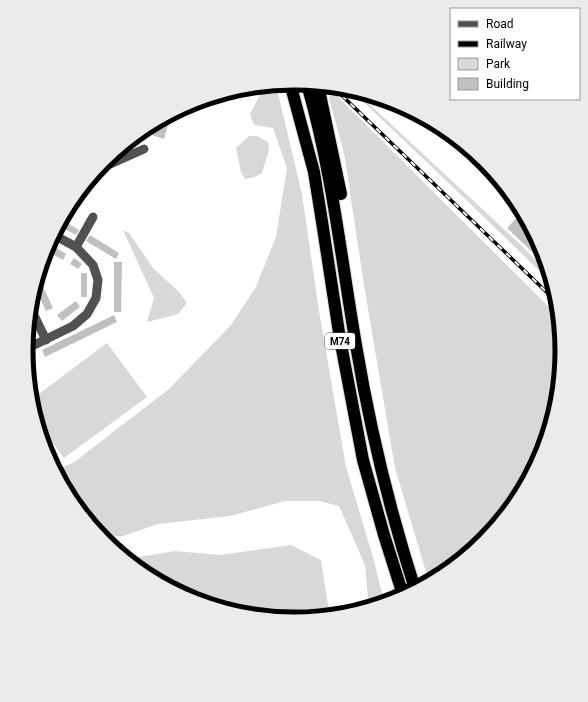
<svg xmlns="http://www.w3.org/2000/svg" width="588" height="702" font-family="Roboto,sans-serif">
  <rect width="100%" height="100%" fill="#fff"/>
  <g fill="#d8d8d8">
    <path d="M276,85l26,109 17,117 27,156 27,90 11,45 -15,5 -4,-42 -26,-59 -20,-5h-34l-55,15 -72,8 -35,12h-22l-30,-36 -16,-30 18,-7 96,-74 62,-64 25,-38 20,-50 11,-69 -14,-40 -19,-3 -4,-11 13,-25 -1,-3z"/>
    <path d="M330,89l229,228 3,34 -5,53 -11,36 -13,29 -16,31 -34,41 -40,33 -14,8 -34,-114 -31,-183 -20,-132 -15,-55z"/>
    <path d="M350,89l11,4 5,8 156,145 27,28 4,10 -95,-92z"/>
    <path d="M249,136h8l11,6 1,8 -7,23 -7,4 -10,2 -4,-7 -5,-24z"/>
    <path d="M123,230l6,3 24,35 26,24 8,11 -9,11 -31,8 7,-24z"/>
    <path d="M107,343l40,54 -83,61 -27,-36 -6,-22z"/>
    <path d="M291,545l30,15 7,45 4,10 -38,4 -53,-5 -50,-15 -46,-25 -18,-15 48,-8 45,4z"/>
  </g>
  <g fill="#c0c0c0">
    <path d="M171,114l-7,25 -15,-5 2,-9z"/>
    <path d="M522,212l20,37 5,17 -40,-38z"/>
    <path d="M62,220l17,10 -3,5 -17,-9z"/>
    <path d="M90,235l29,18 -3,6 -30,-18z"/>
    <path d="M51,245l15,9 -3,6 -16,-9z"/>
    <path d="M74,258l8,6 -4,5 -8,-5z"/>
    <path d="M114,262h8l-1,50h-7z"/>
    <rect x="81" y="273" width="6" height="24"/>
    <path d="M38,276l15,32 -7,3 -11,-24z"/>
    <path d="M76,301l4,6 -18,14 -5,-6z"/>
    <path d="M114,315l3,7 -72,35 -3,-7z"/>
    <path d="M33,355l3,6 -9,5v-8z"/>
  </g>
  <g fill="none" stroke-linecap="round" stroke-linejoin="round">
    <defs>
      <g id="highway">
        <path d="M290,83l24,89 9,56 17,111 23,121 21,75 19,60"/>
        <path d="M307,84c25,86 34,174 49,261 14,84 33,163 59,244"/>
        <path d="M318,85l23,109"/>
      </g>
    </defs>
    <use href="#highway" stroke="#dbdbdb" stroke-width="14"/>
    <g stroke="#515151" stroke-width="9">
      <path d="M97,170l47,-21"/>
      <path d="M76,247l17,-30"/>
      <path d="M30,307l16,33"/>
      <path d="M26,349l47,-23 14,-12 9,-16 2,-18 -5,-15 -17,-18 -22,-12"/>
      <path d="M498,520l2,1"/>
    </g>
    <use href="#highway" stroke="#000" stroke-width="12"/>
    <defs>
      <path id="rail" d="M333,87l224,215"/>
    </defs>
    <use href="#rail" stroke="#000" stroke-width="3.5"/>
    <use href="#rail" stroke="#fff" stroke-width="2" stroke-dasharray="6" stroke-linecap="butt"/>
  </g>
  <g text-anchor="middle" stroke-width="3.5" stroke-linejoin="round" paint-order="stroke">
    <rect fill="#fff" stroke="#4c4c4c" stroke-width="1" x="325" y="333" width="30" height="16" rx="3"/>
    <g font-size="10" font-weight="bold" fill="#000">
      <text x="340" y="345">M74</text>
    </g>
  </g>
  <path d="M0 0H588V702H0ZM33 351a261 261 0 1 1 522 0a261 261 0 1 1-522 0Z" fill="#ebebeb" fill-rule="evenodd"/>
  <path fill="none" stroke="#000" stroke-width="5" d="M33 351a261 261 0 1 1 522 0a261 261 0 1 1-522 0Z"/>
  <rect x="450" y="8" width="130" height="92" fill="#ffffff" stroke="#999999"/>
  <rect x="458" y="21" width="20" height="6" fill="#515151" stroke="#999999"/>
  <text x="486" y="28" font-size="12" fill="#000000">Road</text>
  <rect x="458" y="41" width="20" height="6" fill="#000000" stroke="#999999"/>
  <text x="486" y="48" font-size="12" fill="#000000">Railway</text>
  <rect x="458" y="58" width="20" height="12" fill="#d8d8d8" stroke="#999999"/>
  <text x="486" y="68" font-size="12" fill="#000000">Park</text>
  <rect x="458" y="78" width="20" height="12" fill="#c0c0c0" stroke="#999999"/>
  <text x="486" y="88" font-size="12" fill="#000000">Building</text>
</svg>
